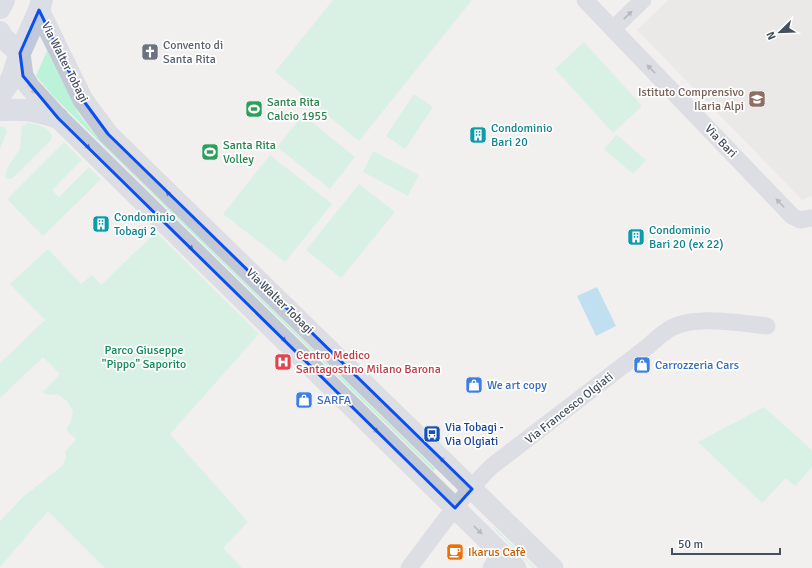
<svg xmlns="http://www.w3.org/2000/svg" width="812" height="568" font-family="Signika,sans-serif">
  <rect width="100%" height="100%" fill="#f2efef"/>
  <path fill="#e3e0e1" d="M668,0h144v196l-10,4 -165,-170z"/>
  <g fill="#baf3d8">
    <path d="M333,0h139l-113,141 -84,-69z"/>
    <path d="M584,42l58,64 -29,27 -58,-64z"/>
    <path d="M47,51l31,62 22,28 335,328 -1,2 -379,-373 -19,-22z"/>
    <path d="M414,94l19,13 -28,42 -19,-13z"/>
    <path d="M303,115l52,42 -25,32 -53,-42z"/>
    <path d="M27,123c9,1 21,3 25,13l-1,4 -34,34 -6,5h-4l-2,-4 4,-10 11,-16 2,-23z"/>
    <path d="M3,126l4,5 -7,18v-22z"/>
    <path d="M617,135l29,25 -13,14 -29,-25z"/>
    <path d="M64,142l18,18 -30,30 7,7 30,-30 12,12 -58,57 -36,-37z"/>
    <path d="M373,151l46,24 -11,21 -45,-24z"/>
    <path d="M270,155l62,49 -47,58 -62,-48z"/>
    <path d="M359,184l36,28 -54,66 -35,-28z"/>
    <path d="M156,232l103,102 -89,100 78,88 -25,26 19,20h-137l-57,-57 -48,56v-46l23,-24 39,-31 4,-8 -1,-6 11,-13 -10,-9 5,-8 2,-10 -5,-10 -9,-7 -15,-1 -1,-2 17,-18 -17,-17 -43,41v-35l45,-43 -35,-36 38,-35 33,35 11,-9 9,10z"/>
    <path d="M764,407l48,43v17l-17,19 -9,-8 -24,25 -64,-61z"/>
    <path d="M494,527l41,41h-2l-40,-40z"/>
  </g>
  <path fill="#84ccf3" d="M597,287l19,39 -20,10 -19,-40z"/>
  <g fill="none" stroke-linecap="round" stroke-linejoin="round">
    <g stroke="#c2c9d5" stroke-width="17">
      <path d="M585,0l207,216 8,4 12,-2"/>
      <path d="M613,29l30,-29"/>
      <path d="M409,568c27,-35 52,-72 83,-102l154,-118c7,-6 14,-13 22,-18 24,-16 71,-7 99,-4"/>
      <path d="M491,568l9,-15"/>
    </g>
    <g stroke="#c2c9d5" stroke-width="21">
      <path d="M39,10l44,90 25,34 445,434"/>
      <path d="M20,53l3,23 6,10 29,32 458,450"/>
    </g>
    <g stroke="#c0c9da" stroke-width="22">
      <path d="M0,8l4,-8"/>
      <path d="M0,32l2,5 18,16"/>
      <path d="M0,95l11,-15 9,-27 19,-43 3,-10"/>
      <path d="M0,110c25,-1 35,0 58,8"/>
    </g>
  </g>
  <defs><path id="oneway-solid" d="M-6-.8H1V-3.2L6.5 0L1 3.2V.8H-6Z"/></defs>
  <g fill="#717a88">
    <use href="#oneway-solid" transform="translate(628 15) rotate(-44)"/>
    <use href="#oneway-solid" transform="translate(651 69) rotate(-134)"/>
    <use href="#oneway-solid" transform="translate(32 89) rotate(50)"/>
    <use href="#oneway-solid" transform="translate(86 145) rotate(46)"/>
    <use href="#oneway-solid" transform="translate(170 195) rotate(-136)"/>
    <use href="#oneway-solid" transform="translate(780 203) rotate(-134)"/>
    <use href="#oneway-solid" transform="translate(189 246) rotate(45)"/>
    <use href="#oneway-solid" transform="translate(282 338) rotate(45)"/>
    <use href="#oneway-solid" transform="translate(374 429) rotate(45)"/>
    <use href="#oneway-solid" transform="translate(444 461) rotate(-135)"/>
    <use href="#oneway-solid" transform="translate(478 530) rotate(45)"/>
  </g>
  <path d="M0 0H812V568H0ZM39,10l44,90 25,34 364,355 -17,19 -397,-390 -35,-42 -3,-23z" fill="#f2efef" fill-opacity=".55" fill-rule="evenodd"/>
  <path fill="none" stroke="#0b4ff0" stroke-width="3" stroke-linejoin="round" d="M39,10l44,90 25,34 364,355 -17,19 -397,-390 -35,-42 -3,-23z"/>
  <defs>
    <symbol id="church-square" viewBox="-11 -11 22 22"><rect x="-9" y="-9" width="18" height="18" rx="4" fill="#6b7280" stroke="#fff"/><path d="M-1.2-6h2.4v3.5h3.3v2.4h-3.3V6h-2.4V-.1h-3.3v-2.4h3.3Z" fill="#fff"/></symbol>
    <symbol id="school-square" viewBox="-11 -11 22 22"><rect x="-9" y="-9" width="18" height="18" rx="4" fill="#8d6e63" stroke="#fff"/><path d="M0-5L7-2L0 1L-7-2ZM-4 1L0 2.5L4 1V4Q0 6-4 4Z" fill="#fff"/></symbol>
    <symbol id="stadium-square" viewBox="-11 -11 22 22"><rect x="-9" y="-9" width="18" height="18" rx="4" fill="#2e9e5b" stroke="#fff"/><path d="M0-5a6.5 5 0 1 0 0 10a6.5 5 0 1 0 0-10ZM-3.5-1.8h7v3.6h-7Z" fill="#fff"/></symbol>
    <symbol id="building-square" viewBox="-11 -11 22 22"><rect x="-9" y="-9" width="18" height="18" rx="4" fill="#0f9aa8" stroke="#fff"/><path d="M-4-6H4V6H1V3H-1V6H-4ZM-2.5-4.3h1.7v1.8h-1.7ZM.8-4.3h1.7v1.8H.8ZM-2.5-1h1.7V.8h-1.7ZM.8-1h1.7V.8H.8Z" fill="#fff"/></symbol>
    <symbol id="hospital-square" viewBox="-11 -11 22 22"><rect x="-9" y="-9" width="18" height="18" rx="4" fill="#e0444e" stroke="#fff"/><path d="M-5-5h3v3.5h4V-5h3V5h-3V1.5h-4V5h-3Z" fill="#fff"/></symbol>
    <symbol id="shop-square" viewBox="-11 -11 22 22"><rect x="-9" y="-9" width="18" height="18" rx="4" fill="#3f7fe0" stroke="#fff"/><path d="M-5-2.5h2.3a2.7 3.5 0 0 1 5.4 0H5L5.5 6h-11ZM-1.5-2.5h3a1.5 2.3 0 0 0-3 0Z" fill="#fff"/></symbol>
    <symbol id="bus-square" viewBox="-11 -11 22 22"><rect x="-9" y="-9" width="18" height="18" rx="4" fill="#1a4fb4" stroke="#fff"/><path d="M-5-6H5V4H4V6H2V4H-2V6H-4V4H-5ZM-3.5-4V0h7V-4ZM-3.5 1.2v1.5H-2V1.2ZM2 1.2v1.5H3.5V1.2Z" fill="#fff"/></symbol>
    <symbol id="cafe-square" viewBox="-11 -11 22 22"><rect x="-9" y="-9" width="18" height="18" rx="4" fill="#e8710a" stroke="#fff"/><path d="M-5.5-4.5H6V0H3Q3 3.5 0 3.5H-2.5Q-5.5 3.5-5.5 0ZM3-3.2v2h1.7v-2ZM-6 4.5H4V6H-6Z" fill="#fff"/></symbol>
  </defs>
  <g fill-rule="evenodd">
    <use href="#church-square" x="140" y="42" width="20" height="20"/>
    <use href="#school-square" x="747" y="89" width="20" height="20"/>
    <use href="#stadium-square" x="244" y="99" width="20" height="20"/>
    <use href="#building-square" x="468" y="125" width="20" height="20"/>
    <use href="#stadium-square" x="200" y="142" width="20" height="20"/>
    <use href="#building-square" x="91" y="214" width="20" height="20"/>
    <use href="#building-square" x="626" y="227" width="20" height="20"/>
    <use href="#hospital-square" x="273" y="352" width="20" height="20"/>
    <use href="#shop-square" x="632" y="355" width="20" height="20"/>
    <use href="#shop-square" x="464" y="375" width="20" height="20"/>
    <use href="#shop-square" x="294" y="390" width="20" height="20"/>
    <use href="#bus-square" x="422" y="424" width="20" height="20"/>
    <use href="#cafe-square" x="445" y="542" width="20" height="20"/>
  </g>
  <g text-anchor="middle" stroke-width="3.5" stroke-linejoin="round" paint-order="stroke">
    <g font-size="12" fill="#5b616d" stroke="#fff" text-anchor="start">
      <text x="163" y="49">Convento di<tspan x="163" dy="14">Santa Rita</tspan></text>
    </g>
    <g font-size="12" fill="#464f5e" stroke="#fff">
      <text transform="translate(65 62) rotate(63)" y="4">Via Walter Tobagi</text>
      <text transform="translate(721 141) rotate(46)" y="4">Via Bari</text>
      <text transform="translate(280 301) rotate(44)" y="4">Via Walter Tobagi</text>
      <text transform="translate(569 408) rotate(-38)" y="4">Via Francesco Olgiati</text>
    </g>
    <g font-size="12" fill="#785e54" stroke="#fff" text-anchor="end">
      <text x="744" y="96">Istituto Comprensivo<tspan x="744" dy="14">Ilaria Alpi</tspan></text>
    </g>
    <g font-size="12" fill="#27864d" stroke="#fff" text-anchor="start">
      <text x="267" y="106">Santa Rita<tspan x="267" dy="14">Calcio 1955</tspan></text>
      <text x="223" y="149">Santa Rita<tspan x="223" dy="14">Volley</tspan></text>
    </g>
    <g font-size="12" fill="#0d838f" stroke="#fff" text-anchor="start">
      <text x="491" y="132">Condominio<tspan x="491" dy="14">Bari 20</tspan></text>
      <text x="114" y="221">Condominio<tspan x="114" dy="14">Tobagi 2</tspan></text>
      <text x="649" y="234">Condominio<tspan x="649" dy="14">Bari 20 (ex 22)</tspan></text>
    </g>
    <g font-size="12" fill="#10865b" stroke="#fff">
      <text x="144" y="354">Parco Giuseppe<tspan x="144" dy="14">"Pippo" Saporito</tspan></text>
    </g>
    <g font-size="12" fill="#be3a42" stroke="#fff" text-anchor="start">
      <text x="296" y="359">Centro Medico<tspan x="296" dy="14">Santagostino Milano Barona</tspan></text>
    </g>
    <g font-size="12" fill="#366cbe" stroke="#fff" text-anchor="start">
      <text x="655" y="369">Carrozzeria Cars</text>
      <text x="487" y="389">We art copy</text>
      <text x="317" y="404">SARFA</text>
    </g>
    <g font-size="12" fill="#164399" stroke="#fff" text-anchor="start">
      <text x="445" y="431">Via Tobagi -<tspan x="445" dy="14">Via Olgiati</tspan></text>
    </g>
    <g font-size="12" fill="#c56008" stroke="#fff" text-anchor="start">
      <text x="468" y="556">Ikarus Cafè</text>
    </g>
  </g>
  <g transform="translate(780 32) rotate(247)" stroke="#ffffff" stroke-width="3" paint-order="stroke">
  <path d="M0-3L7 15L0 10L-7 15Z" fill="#464f5e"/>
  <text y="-6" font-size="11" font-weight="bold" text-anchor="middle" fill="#464f5e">N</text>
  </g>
  <path d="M672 548v6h108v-6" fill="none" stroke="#464f5e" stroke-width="2"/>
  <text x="678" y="548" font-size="12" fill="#464f5e" stroke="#ffffff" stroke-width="3" paint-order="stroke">50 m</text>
</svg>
